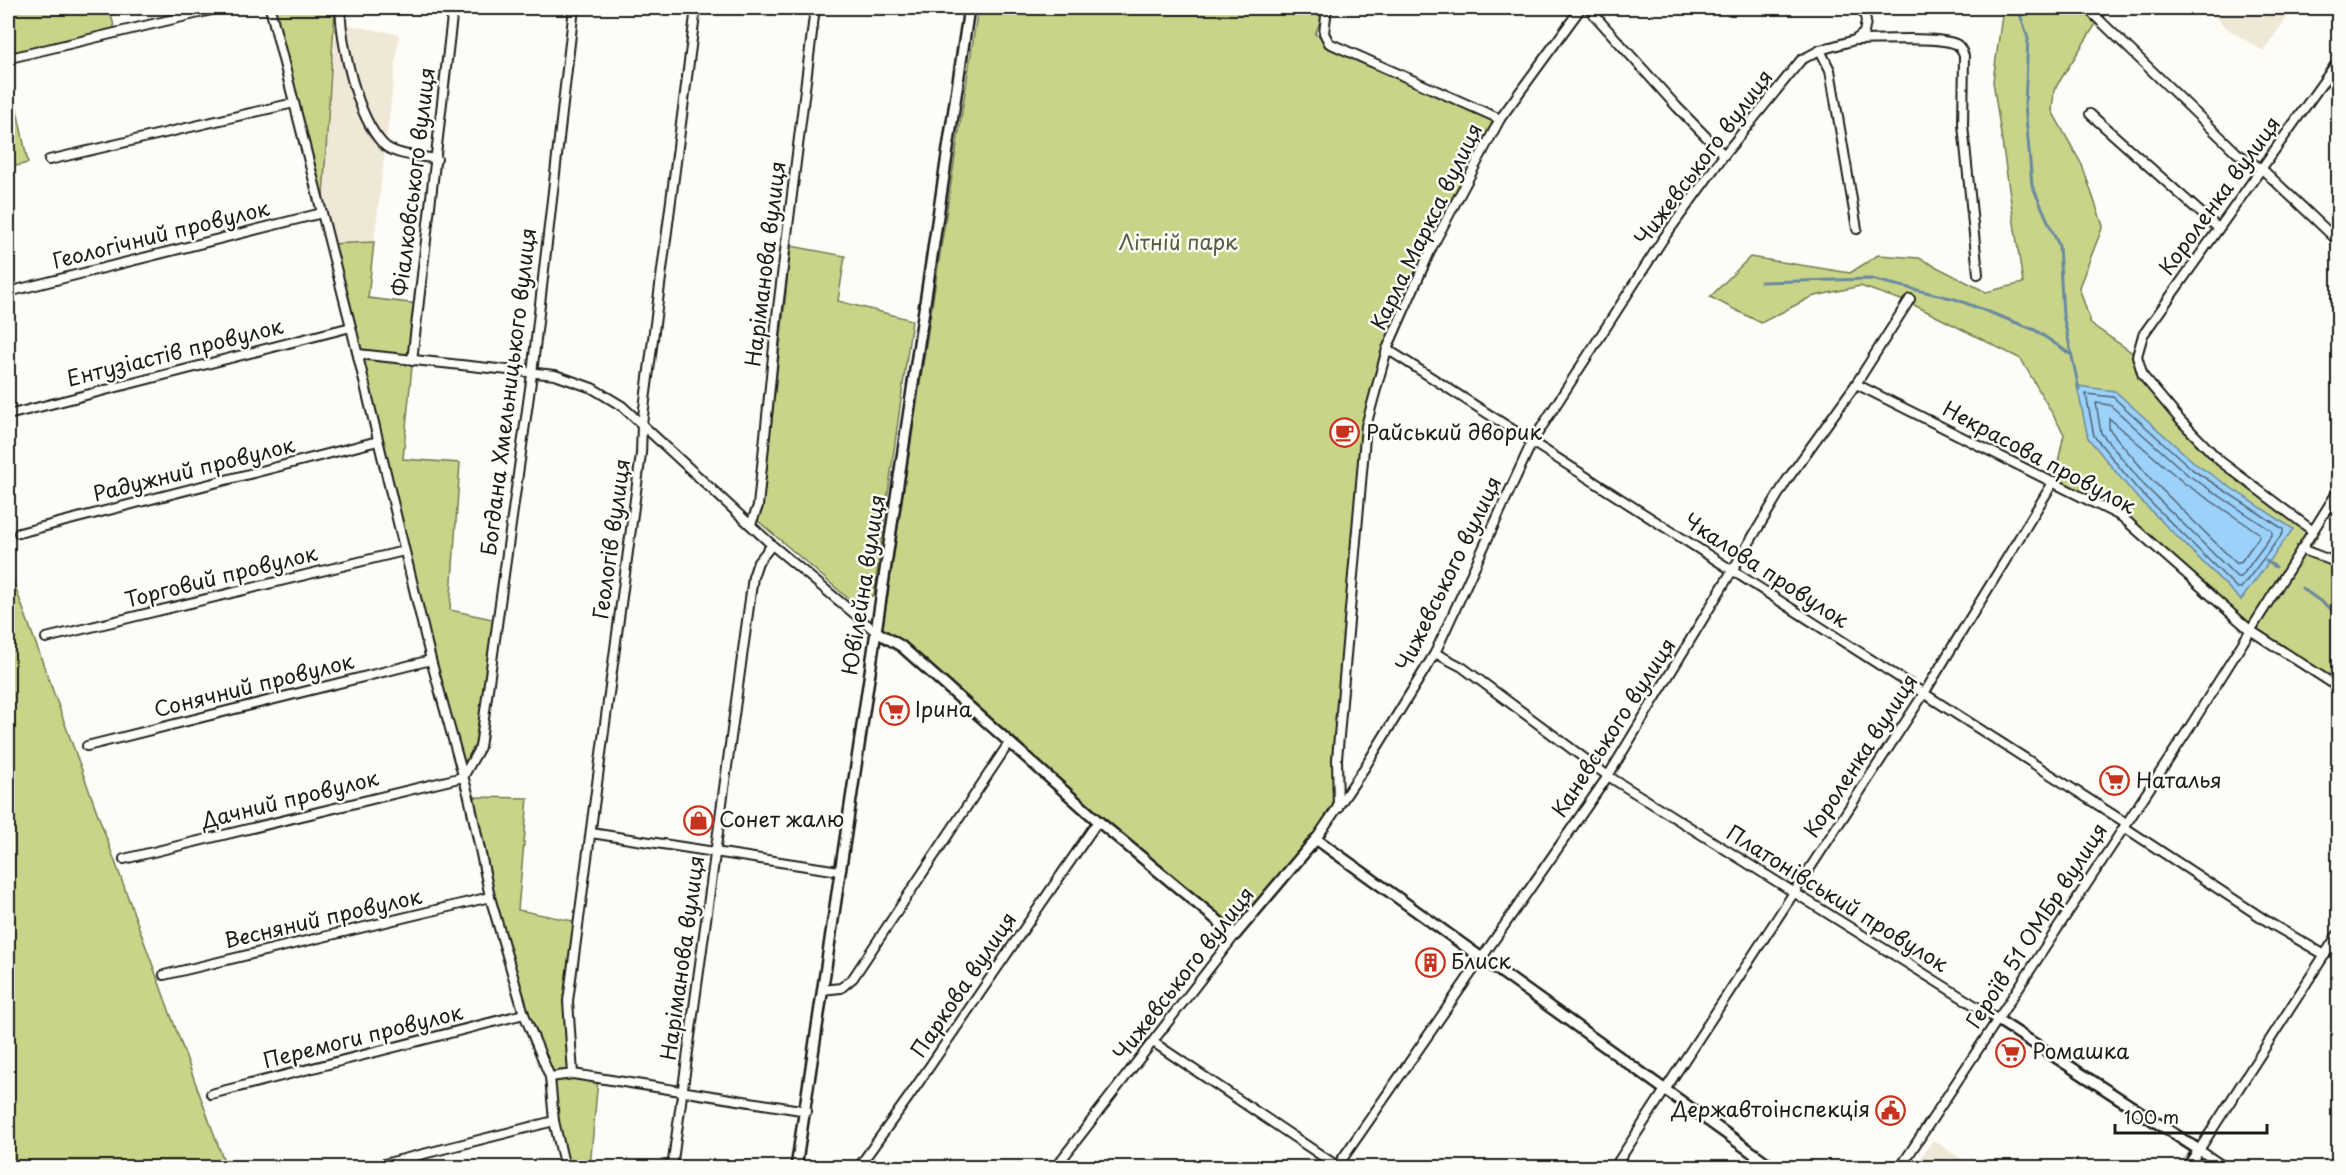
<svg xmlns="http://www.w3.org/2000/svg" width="2346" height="1175" font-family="'Playpen Sans',sans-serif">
  <rect width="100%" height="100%" fill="#fdfcf7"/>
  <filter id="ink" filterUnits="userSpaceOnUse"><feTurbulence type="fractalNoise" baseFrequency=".0167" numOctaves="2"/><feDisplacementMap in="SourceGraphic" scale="12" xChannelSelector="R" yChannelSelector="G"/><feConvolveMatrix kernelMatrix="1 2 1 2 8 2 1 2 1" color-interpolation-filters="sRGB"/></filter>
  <g filter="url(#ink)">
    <g fill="#f0e8d6">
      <path d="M2206,8h88l-31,43 -38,-24z"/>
      <path d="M336,23l63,11 -25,208 -44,2 -8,-31z"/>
      <path d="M1933,1140l40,27h-59z"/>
    </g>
    <g fill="#c9d488" stroke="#727852" stroke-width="1.5">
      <path d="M8,8h101l7,25 -108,24z"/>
      <path d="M270,8h65l-13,205z"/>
      <path d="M978,8h348l-11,26 185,85 -68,128 -45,102 -21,77 -29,333 1,51 -103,125 -258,-224 -96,-75z"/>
      <path d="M1997,8h90l12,11 -45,71 -2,21 30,54 21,61 -24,61 12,37 46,32 1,10 82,95 52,40 48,31 -9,14 27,19v119l-66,-45 -22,-9 -128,-113 -68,-36 10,-47 -43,-75 -111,-56 -50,-17 -49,11 -50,26 -51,-26 40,-40 100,16 28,-18 41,3 67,34 37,-9 -30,-202 9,-66z"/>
      <path d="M8,67l20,96 -20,5z"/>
      <path d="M374,242l-6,56 50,6 -15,155 57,4 -10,147 47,10 -17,127 -17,30 -133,-533z"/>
      <path d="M791,246l54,10 -7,45 74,19 -38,275 -11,5h-13l-93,-80 5,-10z"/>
      <path d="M8,567l218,600h-218z"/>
      <path d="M469,797l59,1 -10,112 60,12 -10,79 5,73 25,5 -8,88h-25l-15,-90 -26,-63 -34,-117z"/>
    </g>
    <path fill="#9cd1fa" stroke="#6989a1" stroke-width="1.5" d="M2077,386l38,5 82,74 96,64 -52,71 -107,-106 -46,-56z"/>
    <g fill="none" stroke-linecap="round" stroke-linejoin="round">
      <g stroke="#4f6475" stroke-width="1.5">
        <path d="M2086,394l27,3 80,73 90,59v4l-42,55h-4l-99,-98 -44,-54z"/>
        <path d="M2096,403l14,2 78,70 84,56v4l-31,42h-4l-93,-92 -43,-52z"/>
        <path d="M2109,418l75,65 75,50v4l-19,26h-4l-85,-84 -42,-50z"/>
      </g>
      <g stroke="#6989a1" stroke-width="3">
        <path d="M2018,8l10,30 -3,67 7,80 27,61 4,69 16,74"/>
        <path d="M1761,282l110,-3 84,20 80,31 35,24"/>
        <path d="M2266,561l10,6"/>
        <path d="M2302,588l36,26"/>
      </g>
      <defs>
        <g id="minor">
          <path d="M270,8l81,319 80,333 38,137 21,100 34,117 26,63 4,44 11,47"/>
          <path d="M340,8c2,39 16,107 43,136 11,12 39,12 54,15"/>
          <path d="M1327,8l-3,25 5,10 171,76"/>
          <path d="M1588,8l89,99 47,48"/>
          <path d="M2087,8l150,145 25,16 76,72"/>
          <path d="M1855,40c21,0 85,-4 101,4 5,3 6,7 8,12l-1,69 15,149"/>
          <path d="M1820,50l10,20 27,159"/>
          <path d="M10,58l210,-50"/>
          <path d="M2090,114l128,114"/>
          <path d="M49,160l245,-57"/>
          <path d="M8,292l314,-79"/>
          <path d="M1387,349l739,474"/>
          <path d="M358,354l197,21 37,13 30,18 150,139 103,86"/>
          <path d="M412,361l41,-353"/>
          <path d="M1856,384l266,133 128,113 88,57"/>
          <path d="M8,415l343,-88"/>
          <path d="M751,524l7,-18 19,-190 38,-308"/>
          <path d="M2313,531l-93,-70 -39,-40 -38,-45 -6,-20 6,-21 195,-274"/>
          <path d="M19,533l359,-92"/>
          <path d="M2301,549l37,14"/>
          <path d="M46,638l358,-87"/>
          <path d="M1435,653l27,14 146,109 390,244"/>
          <path d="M87,746l344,-86"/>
          <path d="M1338,808l-1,-49 29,-333 21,-77 45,-102 68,-128 81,-111"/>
          <path d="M2124,827l149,98 52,30"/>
          <path d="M591,833l248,38"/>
          <path d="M1316,839l49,-72 70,-114 97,-211 131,-203 61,-84 77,-95 19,-10 35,-10 9,-7 2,-12 -3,-13"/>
          <path d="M124,859l339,-82 17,-30 52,-373 42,-366"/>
          <path d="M2329,949l9,5"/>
          <path d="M164,975l326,-78"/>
          <path d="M822,990l19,-2 12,-10 156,-235"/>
          <path d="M1153,1042l187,126"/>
          <path d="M573,1074l-5,-73 73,-547 1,-30 54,-416"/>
          <path d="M550,1077l23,-3 234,37"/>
          <path d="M211,1094l313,-80"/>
          <path d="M368,1168l186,-47"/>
          <path d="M672,1168l81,-591 5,-15 14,-17"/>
          <path d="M858,1168l50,-70 190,-277"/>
          <path d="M1055,1168l180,-233"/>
          <path d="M1336,1168l272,-392 179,-296 69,-96 54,-85"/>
          <path d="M1614,1168l309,-473 131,-214"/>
          <path d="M1900,1168l288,-438 150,-239"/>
          <path d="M2226,1168l-27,-18 139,-216"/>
        </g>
        <g id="tertiary">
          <path d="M875,631l26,15 197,175 137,114 81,-96 458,329"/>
          <path d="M1998,1020l201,130 -12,18"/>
          <path d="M796,1168l173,-1160"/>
        </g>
      </defs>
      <use href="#minor" stroke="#1c1c1c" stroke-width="12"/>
      <use href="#tertiary" stroke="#1c1c1c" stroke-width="14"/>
      <use href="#minor" stroke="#fdfcf7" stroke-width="8"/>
      <use href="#tertiary" stroke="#fdfcf7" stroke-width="9"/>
    </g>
  </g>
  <defs>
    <symbol id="cafe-ring" viewBox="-11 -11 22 22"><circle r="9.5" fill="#fdfcf7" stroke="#c8321e" stroke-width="1.5"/><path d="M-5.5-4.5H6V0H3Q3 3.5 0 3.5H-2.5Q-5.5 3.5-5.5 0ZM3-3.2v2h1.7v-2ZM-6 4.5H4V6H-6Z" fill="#c8321e"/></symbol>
    <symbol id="supermarket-ring" viewBox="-11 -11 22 22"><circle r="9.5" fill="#fdfcf7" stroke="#c8321e" stroke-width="1.5"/><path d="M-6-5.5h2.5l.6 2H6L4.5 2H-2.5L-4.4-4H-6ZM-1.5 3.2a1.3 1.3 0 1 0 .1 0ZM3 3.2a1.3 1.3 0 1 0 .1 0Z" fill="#c8321e"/></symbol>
    <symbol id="shop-ring" viewBox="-11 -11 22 22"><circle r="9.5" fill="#fdfcf7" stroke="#c8321e" stroke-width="1.5"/><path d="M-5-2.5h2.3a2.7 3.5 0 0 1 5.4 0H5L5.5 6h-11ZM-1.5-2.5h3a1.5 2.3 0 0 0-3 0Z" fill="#c8321e"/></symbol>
    <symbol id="building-ring" viewBox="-11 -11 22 22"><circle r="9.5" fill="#fdfcf7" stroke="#c8321e" stroke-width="1.5"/><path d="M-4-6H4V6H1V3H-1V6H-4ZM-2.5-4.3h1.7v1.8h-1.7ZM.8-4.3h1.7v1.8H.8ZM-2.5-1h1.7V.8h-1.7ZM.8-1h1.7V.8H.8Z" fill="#c8321e"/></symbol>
    <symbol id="civic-ring" viewBox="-11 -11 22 22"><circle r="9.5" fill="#fdfcf7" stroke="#c8321e" stroke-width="1.5"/><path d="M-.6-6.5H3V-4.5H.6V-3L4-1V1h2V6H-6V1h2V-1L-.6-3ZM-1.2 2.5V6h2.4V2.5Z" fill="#c8321e"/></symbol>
  </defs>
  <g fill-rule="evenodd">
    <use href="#cafe-ring" x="1328" y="416" width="33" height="33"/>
    <use href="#supermarket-ring" x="878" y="694" width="33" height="33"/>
    <use href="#supermarket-ring" x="2098" y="764" width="33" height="33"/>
    <use href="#shop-ring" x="682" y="804" width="33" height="33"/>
    <use href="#building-ring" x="1414" y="946" width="33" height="33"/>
    <use href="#supermarket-ring" x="1994" y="1036" width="33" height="33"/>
    <use href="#civic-ring" x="1874" y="1094" width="33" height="33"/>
  </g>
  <g text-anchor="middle" stroke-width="5" stroke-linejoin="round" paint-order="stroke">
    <g font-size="21" fill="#1c1c1c" stroke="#fdfcf7">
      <text transform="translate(1704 158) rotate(-53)" y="7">Чижевського вулиця</text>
      <text transform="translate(414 182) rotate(-83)" y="7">Фіалковського вулиця</text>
      <text transform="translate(2220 196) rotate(-54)" y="7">Короленка вулиця</text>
      <text transform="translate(1427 227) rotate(-64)" y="7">Карла Маркса вулиця</text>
      <text transform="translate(161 235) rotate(-14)" y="7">Геологічний провулок</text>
      <text transform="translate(766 264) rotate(-83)" y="7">Наріманова вулиця</text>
      <text transform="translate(175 353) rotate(-14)" y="7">Ентузіастів провулок</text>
      <text transform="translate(509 392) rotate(-83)" y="7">Богдана Хмельницького вулиця</text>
      <text transform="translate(2039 458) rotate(28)" y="7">Некрасова провулок</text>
      <text transform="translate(194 470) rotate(-14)" y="7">Радужний провулок</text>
      <text transform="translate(612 539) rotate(-82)" y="7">Геологів вулиця</text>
      <text transform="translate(1766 571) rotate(33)" y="7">Чкалова провулок</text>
      <text transform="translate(1449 574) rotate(-64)" y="7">Чижевського вулиця</text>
      <text transform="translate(221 577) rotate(-14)" y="7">Торговий провулок</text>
      <text transform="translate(864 585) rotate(-81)" y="7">Ювілейна вулиця</text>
      <text transform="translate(254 686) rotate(-14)" y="7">Сонячний провулок</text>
      <text transform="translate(1614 728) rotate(-57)" y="7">Каневського вулиця</text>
      <text transform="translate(1861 756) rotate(-57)" y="7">Короленка вулиця</text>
      <text transform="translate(290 800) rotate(-14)" y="7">Дачний провулок</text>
      <text transform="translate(1837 899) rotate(32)" y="7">Платонівський провулок</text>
      <text transform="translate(323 919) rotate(-13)" y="7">Весняний провулок</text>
      <text transform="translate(2037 926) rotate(-57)" y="7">Героїв 51 ОМБр вулиця</text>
      <text transform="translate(683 958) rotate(-82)" y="7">Наріманова вулиця</text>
      <text transform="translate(1184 974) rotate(-52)" y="7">Чижевського вулиця</text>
      <text transform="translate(964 985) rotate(-56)" y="7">Паркова вулиця</text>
      <text transform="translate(363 1037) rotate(-14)" y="7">Перемоги провулок</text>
    </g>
    <g font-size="21" fill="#595c42" stroke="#fdfcf7">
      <text x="1178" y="250">Літній парк</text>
    </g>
    <g font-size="21" fill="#1c1c1c" stroke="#fdfcf7" text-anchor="start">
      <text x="1366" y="440">Райський дворик</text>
      <text x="915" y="717">Ірина</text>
      <text x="2136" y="788">Наталья</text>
      <text x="719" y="827">Сонет жалю</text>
      <text x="1451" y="969">Блиск</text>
      <text x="2032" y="1059">Ромашка</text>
      <text x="1870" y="1117" text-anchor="end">Державтоінспекція</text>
    </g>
  </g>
  <rect width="2346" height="1175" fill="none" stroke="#fdfcf7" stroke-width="30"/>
  <rect x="15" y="15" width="2316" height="1145" fill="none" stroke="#1c1c1c" stroke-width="2" filter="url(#ink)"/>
  <path d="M2115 1124v9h152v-9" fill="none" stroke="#1c1c1c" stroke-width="3"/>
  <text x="2124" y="1124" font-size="18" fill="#1c1c1c" stroke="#fdfcf7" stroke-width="4.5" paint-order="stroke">100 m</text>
</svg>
